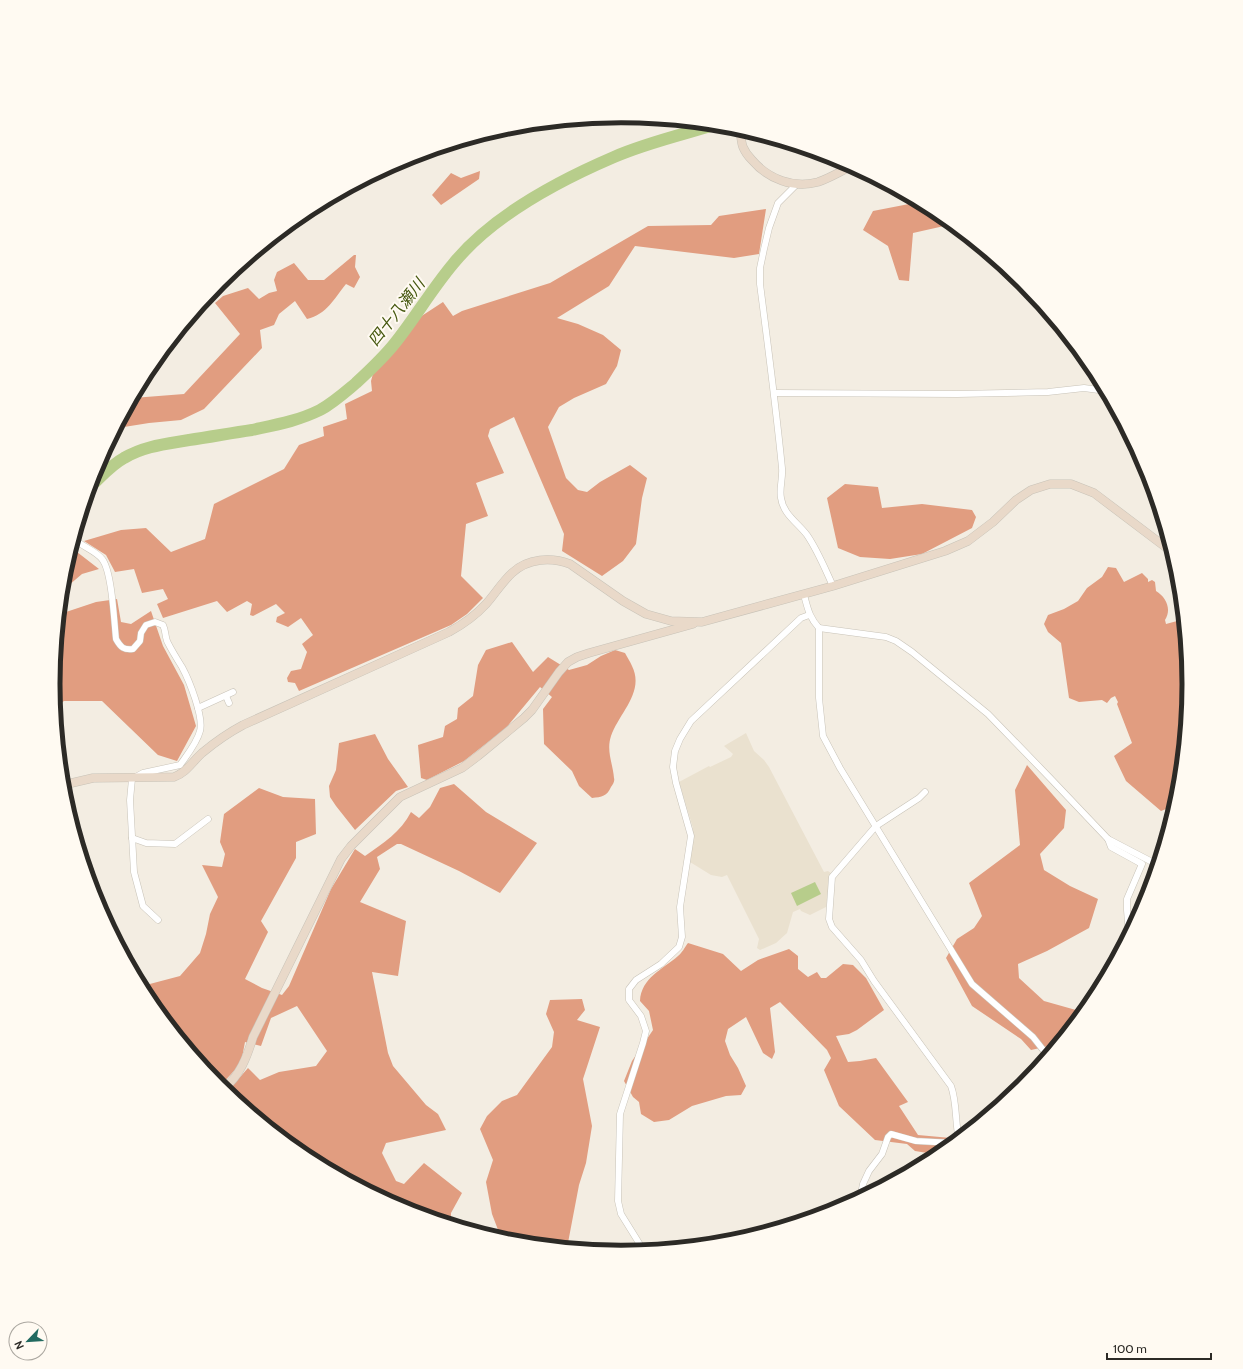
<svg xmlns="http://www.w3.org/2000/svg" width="1243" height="1369" font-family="Cabin,'Noto Sans JP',sans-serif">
  <rect width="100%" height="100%" fill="#f3ede2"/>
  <path fill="#eae1cf" d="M746,733l8,18 10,9 5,7 55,105 4,-1 4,3 -2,2 -4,31 -16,8 -9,-4 -1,-2 -7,3 -6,21 -11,10 -16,7 -3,-2 2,-9 -32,-64 -5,2 -11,-2 -21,-13 3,-20v-14l-14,-46 30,-16 1,1 21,-10 2,-3 -9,-8z"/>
  <g fill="#e19d80">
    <path d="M480,171l-1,8 -38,26 -9,-10 19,-22 10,5z"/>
    <path d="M918,201l20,11 15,12 -40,9 -4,48 -10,-1 -11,-34 -25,-16 10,-19 36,-7z"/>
    <path d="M766,209l-7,45 -25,4 -99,-12 -26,40 -52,32 21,6 25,11 18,15 -4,16 -11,18 -32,14 -15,9 -11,20 18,51 12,12 9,2 13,-10 30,-17 17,13 -5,20 -6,46 -13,17 -21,15 -40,-25 2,-17 -50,-117 -24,12 -2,7 16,37 -28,10 12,33 -22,8 -5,52 22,22 -16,16 -16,11 -152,66 -4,-8 -7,-1 -1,-4 4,-7 10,-2 6,-17 -5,-8 11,-9 -12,-17 -13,9 -12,-5 1,-5 8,-4 -9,-9 -23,12 -3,-1 2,-11 -5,-3 -20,11 -10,-11 -54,17 -6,-14 11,-5 -5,-10 -21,4 -8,-24 -19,3 -9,-17 -22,-14 37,-11 25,-2 25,24 34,-13 9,-35 70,-35 15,-24 25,-9 -1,-9 24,-8 -2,-15 27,-13 -1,-10 3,-11 16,-14 27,-37 26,-17 10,14 9,-5 88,-28 98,-57 63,-1 8,-9z"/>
    <path d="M354,255h2l-1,12 5,10 -6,11 -8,-4c-12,15 -19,30 -39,35l-12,-18 -16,13 -5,11 -14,5 2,18 -58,61 -23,11 -32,3 -25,4 -10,6 19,-35 51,-4 56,-60 -25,-31 8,-7 25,-8 11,11 10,-6 8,-2 -3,-11 3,-8 17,-9 14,17h16z"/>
    <path d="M845,484l33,3 4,21 40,-4 50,6 4,7 -4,11 -50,26 -32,5 -30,-2 -22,-9 -11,-50z"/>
    <path d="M77,552l22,17 -17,5 -20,17 2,-18 6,-19z"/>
    <path d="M1108,567l8,1 8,14 18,-9 6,6v3l4,-2 3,2 1,9c10,6 16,18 9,29l1,4 11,-3 6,-5 7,69 -11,111 -3,9 -15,6 -35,-30 -12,-25 18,-13 -15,-39 1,-2 -3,-6 -4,2 -4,5 -5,-3 -23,2 -10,-4 -8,-55 -13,-11 -4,-8 4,-9 16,-6 14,-8 9,-13 15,-11z"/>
    <path d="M117,599l4,23 10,2 20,-13 12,35 21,39 12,41 -19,35 -19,-6 -56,-54h-38l-9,6 -2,-23 7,-70 36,-12z"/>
    <path d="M512,642l21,30 15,-15 21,13 18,-5 14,-9 14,-6 10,3c2,4 5,8 7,13 13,26 -13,47 -21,70 -5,15 2,28 3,42 1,3 -1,6 -3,9 -4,9 -9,10 -19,11l-13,-12 -7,-15 -28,-27 -1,-35 9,-12 -12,-10 -34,41 -42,33 -37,19 -6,-2 -3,-33 25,-8 2,-11 12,-7 1,-11 15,-12 5,-31 8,-15z"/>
    <path d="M375,734l13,25 20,28 -12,4 -41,39 -19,-24 -6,-9 -1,-11 7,-16 3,-27z"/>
    <path d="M1027,765l39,45 -2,18 -24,26 4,16 26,16 28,13 -9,29 -42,23 -29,13 1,14 25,23 39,11 -32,41 -2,-7 -18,4 -10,-11 -49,-33 -26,-48 11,-19 17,-11 8,-12 -13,-33 51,-38 -5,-55z"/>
    <path d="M454,784l32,28 51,31 -37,50 -41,-22 -58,-27h-4l-20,13 3,12 -20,33 46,19 -8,55 -26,-4 16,81 5,13 33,39 12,9 8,16 -60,13 -4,10 14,28 8,3 20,-21 38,30 -11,20v11l-47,-14 -99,-53 -78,-65 21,-24 12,12 19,-8 37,-6 11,-15 -30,-45 -26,12 -10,28 -16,-4 -4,21 -18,20 -4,2 -70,-85 -9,-16 6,1 34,-9 20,-23 6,-19 4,-20 8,-17 -16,-32 20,2 3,-13 -5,-12 4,-28 35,-26 24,9 32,2 1,35 -20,8v16l-35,63 7,11 -23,47 17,9 20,7 7,-9 42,-97 24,-40 10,7c18,-13 36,-24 46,-44l8,6 11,-11 10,-19z"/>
    <path d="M688,943l35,11 18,17 17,-11 31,-11 9,7v13l10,8 9,-5 4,6h5l17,-14 10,1 13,13 18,32 -27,20 -8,4 -13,2 12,26 12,-1 16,-3 32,44 -9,4 19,29 33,3 15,-9 13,-13 6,-2 2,2 -47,39 -25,-4 -8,-7 -32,-4 -36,-34 -15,-36 7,-12 -4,-8 -47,-48 -10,6 5,44 -3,7 -9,-6 -17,-36 -18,12 -3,12 5,14 8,13 8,18 -5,9 -15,1 -34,10 -23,14 -15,2 -13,-8 -2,-12 -6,-5 -9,-16 8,-20 21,-31 -4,-19 -9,-10c1,-23 23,-32 38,-45 4,-3 7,-9 10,-13z"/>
    <path d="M582,999l3,11 -8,10 23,7 -17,52 9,47 -6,37 -7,22 -12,63 -57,-6 -6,-2 -4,-5 -8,-21 -6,-32 7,-22 -13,-31 7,-13 15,-15 15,-6 35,-48 2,-15 -8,-18 4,-14z"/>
  </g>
  <path fill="#b7cd8b" d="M815,882l6,12 -24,12 -6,-13z"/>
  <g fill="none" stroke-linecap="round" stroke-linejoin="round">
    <path stroke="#b7cd8b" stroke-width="12" d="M90,487c11,-10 21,-22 34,-29 20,-12 42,-14 65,-18 21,-3 42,-7 63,-10 23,-5 46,-9 68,-20 13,-7 24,-17 36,-27 13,-12 28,-26 39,-40 20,-25 37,-54 58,-79 38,-47 105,-83 161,-107 32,-14 67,-22 100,-32"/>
    <defs>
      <g id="street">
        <path d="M797,184l-19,19 -9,25 -5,21 -4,19v16c8,62 16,123 22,184 1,10 -3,21 -1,30 2,16 17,25 26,37 11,16 18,34 26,51"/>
        <path d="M775,393l182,1 91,-2 36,-4 22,3"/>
        <path d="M74,539c9,8 22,12 28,20 10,12 12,62 14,80 5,9 8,11 17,10l7,-8 1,-8 5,-8 9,-3 8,3c3,6 2,13 5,18 4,8 9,16 14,24 7,13 22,50 18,64 -3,12 -13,24 -20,34l-37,8 -11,6 -2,21 4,72 9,34 15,14"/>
        <path d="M804,595c4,14 5,22 15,33v70l4,38 17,32 132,216 61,53 15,19"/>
        <path d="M819,628l67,9 10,4 16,11 76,62 63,65 57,60 3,8 31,17 -15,35v11l2,25"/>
        <path d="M226,696l3,7"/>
        <path d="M198,708l35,-16"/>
        <path d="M925,792l-6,6 -43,28 -44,51 -3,42 3,8 29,33 13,21 77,105c6,16 4,36 8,54"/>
        <path d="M132,838l14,5 29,1 33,-25"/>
        <path d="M1108,839l50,26"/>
        <path d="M860,1199l3,-15 6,-13 13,-17 6,-17 3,-3 25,7 38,2"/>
        <path d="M644,1251l-23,-37 -3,-13 2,-87 23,-71 3,-12 -5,-15 -12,-16v-11l7,-9 25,-16 18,-17 3,-10 -2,-30 11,-71 -15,-53 -3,-16 2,-16 5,-12 11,-18 110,-103 8,-3"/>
      </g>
      <g id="secondary">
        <path d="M740,129c1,6 1,13 3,18 2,5 6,10 9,13 16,19 42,29 66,22 12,-4 23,-11 34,-16"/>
        <path d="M63,785l30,-7 81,-1c12,-4 18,-15 28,-24 12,-10 26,-20 41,-28l206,-93c13,-7 26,-16 37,-28 9,-10 16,-22 26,-31 16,-15 39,-16 58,-9l53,37 23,13 25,7 31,1 131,-36 112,-35 23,-10 25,-19 23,-22 15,-10 19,-6h21l23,9 78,59"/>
        <path d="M223,1089c17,-13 24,-32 30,-52l88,-178 10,-13 49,-49 62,-29 16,-12 46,-38 8,-8 27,-38 9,-10 9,-5 12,-4 104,-29"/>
      </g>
    </defs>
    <use href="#street" stroke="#c8c3b8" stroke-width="7"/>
    <use href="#secondary" stroke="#c8c3b8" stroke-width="9"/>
    <use href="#street" stroke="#fff" stroke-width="6"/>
    <use href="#secondary" stroke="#e9d9c9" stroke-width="8"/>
  </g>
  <g text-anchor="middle" stroke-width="4" stroke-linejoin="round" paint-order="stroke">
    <g font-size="16" font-style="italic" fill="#46580f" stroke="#fffaf2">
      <text transform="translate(396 312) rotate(-52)" y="6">四十八瀬川</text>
    </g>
  </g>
  <path d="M0 0H1243V1369H0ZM60 684a561 561 0 1 1 1122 0a561 561 0 1 1-1122 0Z" fill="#fffaf2" fill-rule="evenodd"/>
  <path fill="none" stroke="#2c2a26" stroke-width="5" d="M60 684a561 561 0 1 1 1122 0a561 561 0 1 1-1122 0Z"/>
  <g transform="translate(28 1341) rotate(245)"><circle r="19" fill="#fffaf2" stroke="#aba7a0"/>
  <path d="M0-3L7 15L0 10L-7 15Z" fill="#226a60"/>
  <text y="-6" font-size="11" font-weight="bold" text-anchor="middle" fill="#2c2a26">N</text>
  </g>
  <path d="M1107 1353v6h104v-6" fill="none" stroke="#2c2a26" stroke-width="2"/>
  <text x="1113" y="1353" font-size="12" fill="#2c2a26" stroke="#fffaf2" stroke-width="3" paint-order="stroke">100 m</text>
</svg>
